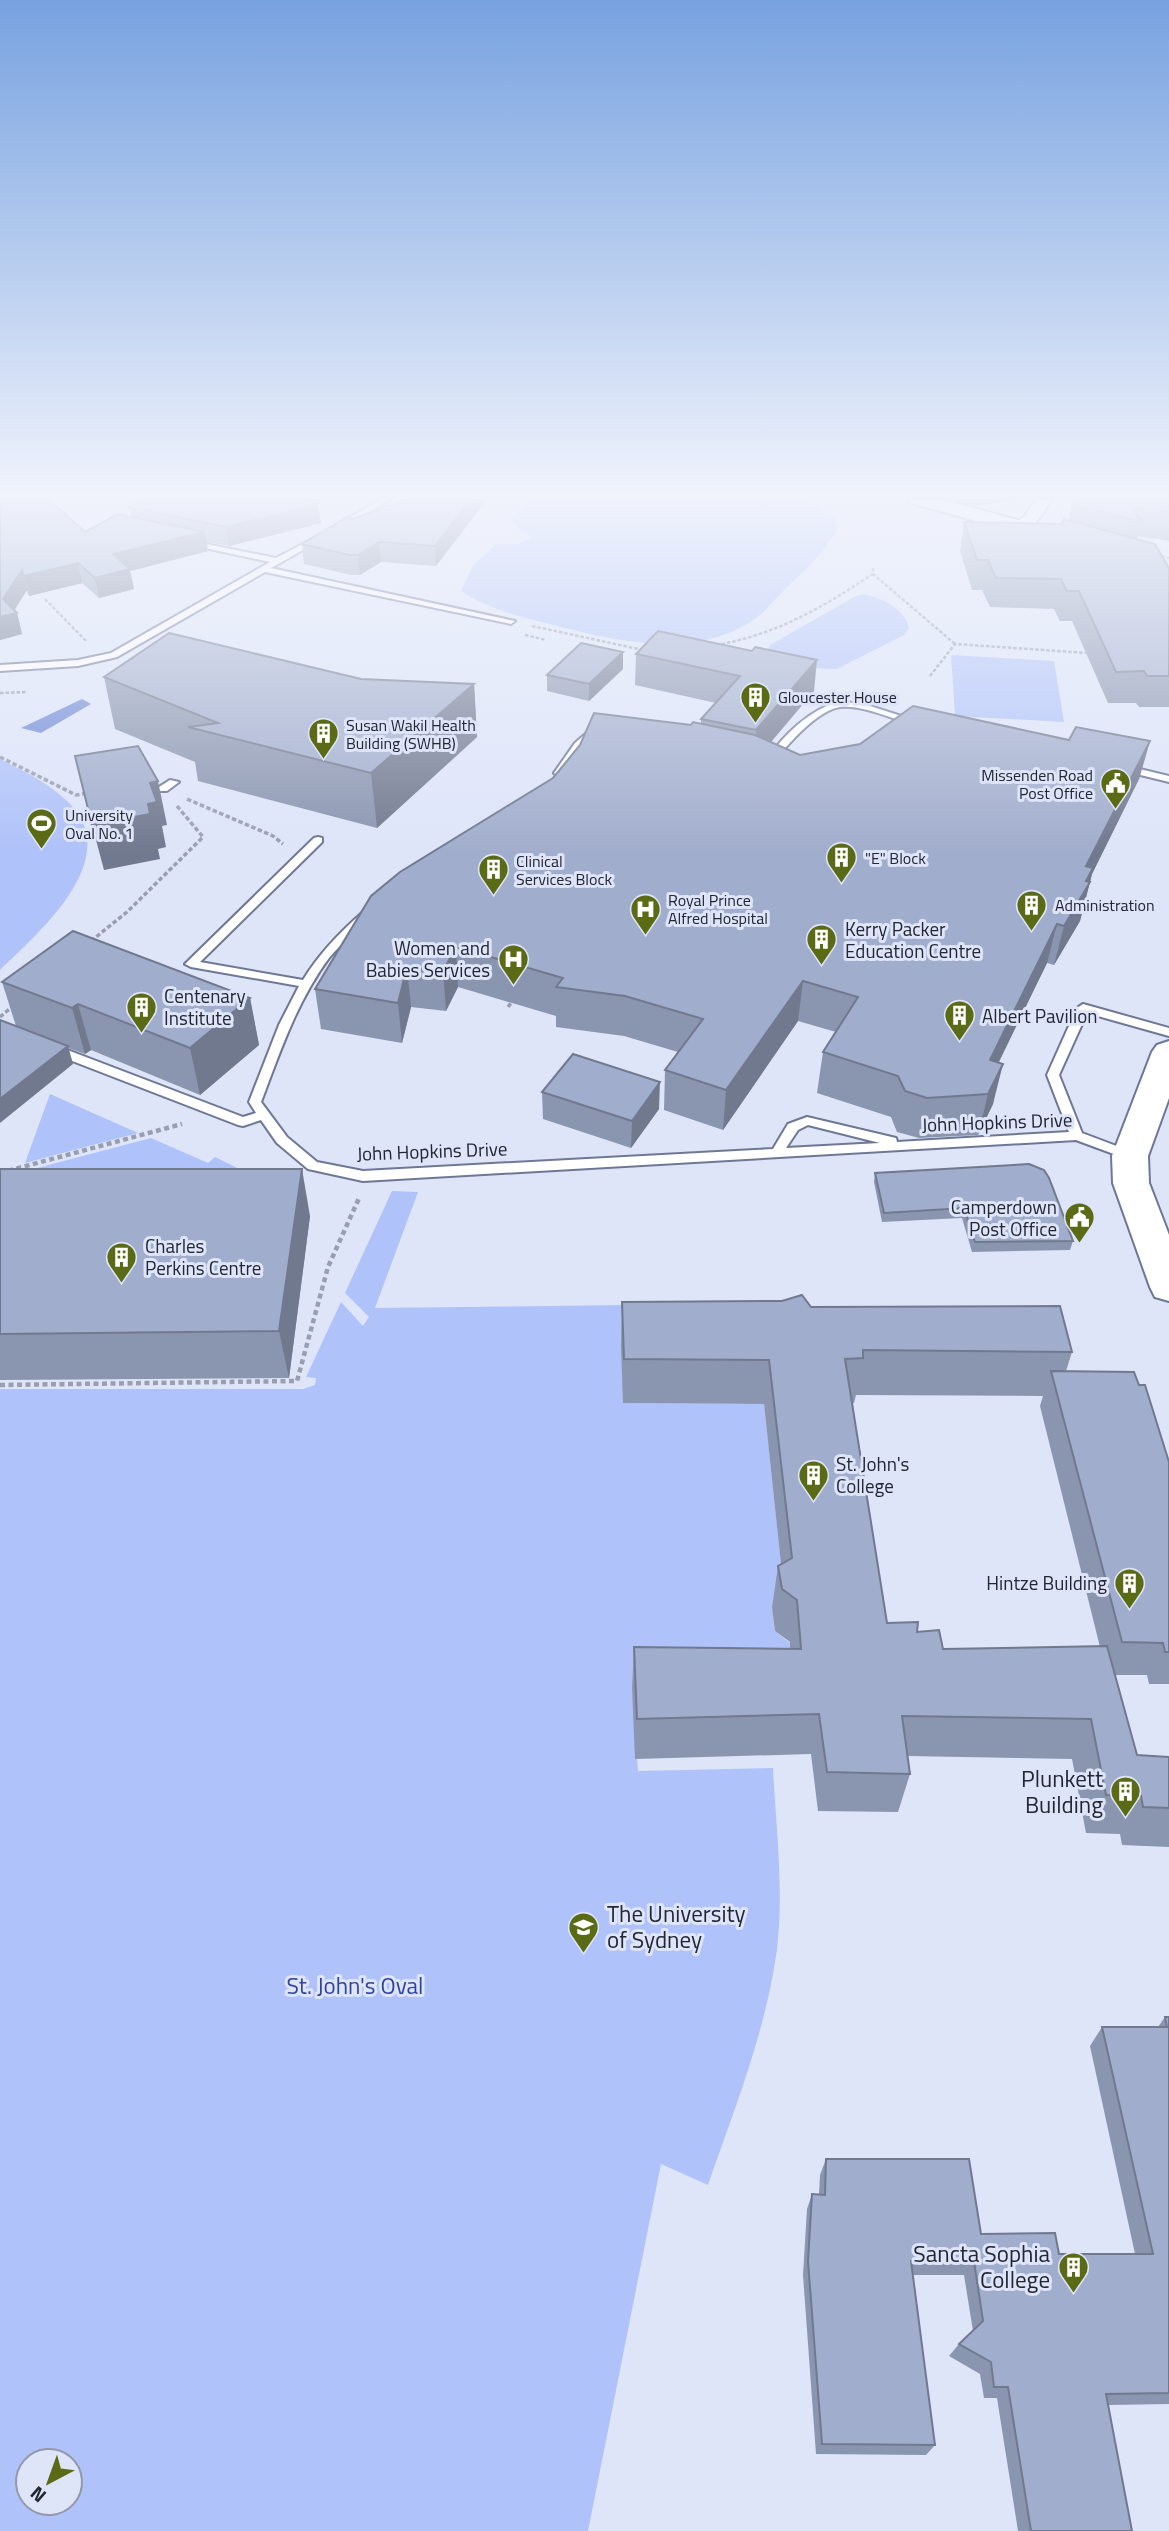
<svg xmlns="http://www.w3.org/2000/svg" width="1169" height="2531" font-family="'Titillium Web',sans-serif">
  <rect width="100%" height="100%" fill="#dee5f9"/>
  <g fill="#afc2f9" fill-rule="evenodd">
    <path d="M534,499h270l31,17 3,12c-15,26 -29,39 -51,59 -9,9 -17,19 -26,27 -56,46 -137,29 -200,13 -35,-9 -70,-16 -100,-36l12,-25 23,-22h23l12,-7 -13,-9 -8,-11z"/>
    <path d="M864,594c18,4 41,15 45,34l-5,7 -67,34 -24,-1 -46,-17 3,-6 84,-48z"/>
    <path d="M951,655l103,6 10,61 -109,-6z"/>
    <path d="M0,759c24,12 54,27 72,47 50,56 -35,128 -72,164z"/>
    <path d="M50,1094l88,39 -113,30z"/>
    <path d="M151,1138l57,25 7,-6 51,25 -244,-10z"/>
    <path d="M392,1191l26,1 -43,116 252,-3 -4,98 141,1 21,196 -13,8 3,23 15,12 4,47 -162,-2 6,83 135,-3c3,59 11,122 4,181 -11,82 -42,158 -69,236l-47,-21 -73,367h-588v-1142h303l12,-4 1,-7 -10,-1 35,-75 22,24 6,-9 -24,-24zM28,2461h42v42h-42z"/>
  </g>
  <path fill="#6f88d5" d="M82,699l9,5 -50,29 -20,-5z"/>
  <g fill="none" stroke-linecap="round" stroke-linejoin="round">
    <defs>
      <g id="lane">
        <path d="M382,499h9l-51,30 -7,-2z"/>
        <path d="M316,537l4,2 -1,2 -48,27 244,53 -4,3 -246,-52 -148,85 -39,9 -78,5v-6l78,-5 33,-7 159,-91 -84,-18v-4l90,18z"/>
        <path d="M841,701l29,5 50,16 -5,3c-20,-5 -54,-21 -75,-18 -22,3 -54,38 -66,56h-6l-2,-2c17,-26 44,-52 75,-60z"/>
        <path d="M590,730l8,2 -17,15 -19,28h-6l-2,-2 21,-30z"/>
        <path d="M1123,765l46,11v6l-49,-12 -2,-2z"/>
        <path d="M170,780l9,2 -12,9h-8v-4z"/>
        <path d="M318,837l4,1v4l-122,120 103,18c16,-26 36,-47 59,-67h8l2,2c-14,15 -30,27 -43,43 -32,43 -49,94 -68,144l26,35 30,25 46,9 410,-22 15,-25 19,-7 89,21 1,4 172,-10 -22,-57 30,-67 6,-4 86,24v8l-82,-23 -28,62 23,58 53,20 2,3 -7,4 -54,-20 -713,41 -55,-12 -31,-26 -16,-23 -18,6 -5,-1 -189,-73 -2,-3 2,-3h8l186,71 13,-4 -7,-11 30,-77 20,-39 -108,-19 -6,-3 129,-126zM808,1125l72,18 -94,5 12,-18z"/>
      </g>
      <path id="street" d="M1036,499h16c-9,14 -19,36 -39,32v-8l10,-5z"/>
      <g id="secondary">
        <path d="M908,499h32l119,32 3,5 -11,6 -140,-39z"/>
        <path d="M1169,1041v57l-21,58 1,27 20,52v66l-14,-4 -5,-10 -37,-104 -1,-27 40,-104 5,-7z"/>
      </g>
    </defs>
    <use href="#lane" stroke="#6e7895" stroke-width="4"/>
    <use href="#street" stroke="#6e7895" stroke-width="3"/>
    <use href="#secondary" stroke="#6e7895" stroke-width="4"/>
    <g stroke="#999fb0" stroke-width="2.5" stroke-dasharray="3.5 2" stroke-linecap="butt">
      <path d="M1156,555l13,3"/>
      <path d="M873,568v6l82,70"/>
      <path d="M45,599l41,42"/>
      <path d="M532,626l111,24"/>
      <path d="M525,635l21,5"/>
      <path d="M716,645c60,-10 107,-38 157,-71"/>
      <path d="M930,676l25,-32 132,9"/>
      <path d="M0,693l27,-1"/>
    </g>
    <g stroke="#999fb0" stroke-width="3.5" stroke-dasharray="4.5 2.5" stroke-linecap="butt">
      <path d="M0,757l76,38 12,-2"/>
      <path d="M187,799l86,37 10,8"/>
      <path d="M91,941l36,-29 76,-75 -26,-31"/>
      <path d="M508,1007l3,-4"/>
      <path d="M0,1017l14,-12"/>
    </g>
    <g stroke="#999fb0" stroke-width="4.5" stroke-dasharray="5 3.5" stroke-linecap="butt">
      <path d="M0,1173l182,-49"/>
      <path d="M0,1385l297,-4 31,-114 32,-71"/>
    </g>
    <use href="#lane" fill="#fff" fill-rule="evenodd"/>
    <use href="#street" fill="#fff" fill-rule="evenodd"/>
    <use href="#secondary" fill="#fff" fill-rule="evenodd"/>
  </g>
  <g fill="#8a95af" fill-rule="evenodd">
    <path d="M0,499l85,33 46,-16 -2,-9 187,-4 5,20 -92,23 -22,-4 1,9 -78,20 4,18 -35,9 -17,-15 -53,13 -2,-6 -13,20 3,3 5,21 -22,6z"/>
    <path d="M409,499h78l-51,67 -55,-4 -21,13h-9l-47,-11 -2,-20 50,-25z"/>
    <path d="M956,499h62l-44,7 -19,-5z"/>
    <path d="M1169,499v42l-32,-5v3l32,29v139h-30l-3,-4h-28l-36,-82h-12l-6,-12 -64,-2 -8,-17h-10l-12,-39 4,-29 98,2 7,-4 3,-16z"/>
    <path d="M752,651l62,40 -43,51 29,13 269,-15 81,1 -11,38 -47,95 -12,47 -26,44 -7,-2 -48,99 -6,42 -15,31 -59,3 -22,-6 -6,-15 -74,-24 6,-41 13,-20 -38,-11 -75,109 -59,-20 1,-40 13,-18 -54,-16 -68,-9v-11l-98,-29 -12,24 -35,-4 -9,36 -81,-14 -6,-40 376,-264 10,-2v-4l15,-16 -81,-18 1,-31z"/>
    <path d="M623,652v17l-34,32 -42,-10v-16z"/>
    <path d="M104,677l257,2 113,5 3,53 -100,91 -179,-47 -3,-19 -80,-33z"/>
    <path d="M2,982l248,16 9,47 -59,50 -109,-45 -6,4 -17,-6 5,16 -57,-38z"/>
    <path d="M542,1092l117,17 -28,39 -88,-29z"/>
    <path d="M0,1169l310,47 -21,162 -289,2z"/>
    <path d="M875,1173l198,68 -3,9 -98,2 -10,-34 -80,4 -8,-40z"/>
    <path d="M622,1302l189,5 261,45 -6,19 73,14 30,77v222h-20l-2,-9h-33l23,80 32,2v90l-47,-2 -2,-11 -34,-1 -14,-74 -165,-3 3,18 -12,38 -80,-1 -7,-57 -176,5 -3,-71 2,-41 156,2v-7l-15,-11 -3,-23 6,-42 3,-2 -17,-160 -141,-1 -2,-56zM856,1395l187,1 -3,10 60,241 -157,2 -56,-26 -35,-220h2z"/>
    <path d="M1165,2017h4v387l-61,1 24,126h-114l-21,-133h-13l-4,-24 -31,-18 10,-12 14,-13 -9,-56h-51l22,170 -9,10 -110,-1 -13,-179 4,-66 5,-15h7l1,-19 6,-16 155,75 78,20h76l-45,-208 12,-19h56z"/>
  </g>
  <g fill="#71798f">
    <path d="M298,499h24l-9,6 5,-1 3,19 -92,23 -3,-19z"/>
    <path d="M471,499h16l-51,67 -1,-20z"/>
    <path d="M976,499h42l-44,7z"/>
    <path d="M205,532l3,19 -78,20 4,18 -35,9 -4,-20 18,-24z"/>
    <path d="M379,542l2,20 -21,13 -2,-20z"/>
    <path d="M78,563l4,20 -53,13 -5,-20z"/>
    <path d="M22,570l5,20 -15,24 5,-1 5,21 -22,6v-23l3,-18z"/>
    <path d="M623,652v17l-34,32v-17z"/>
    <path d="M817,660l-3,31 -60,71 2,-32z"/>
    <path d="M474,684l3,53 -100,91 -6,-55z"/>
    <path d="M1150,741l-11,38 -47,95 -12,47 -26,44 10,-39 22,-60z"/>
    <path d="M158,781l9,44 -5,1 4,21 -8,2 2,10 -56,11 -12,-45 56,-21 2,-21z"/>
    <path d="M1057,924l-10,39 -64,131 7,-34z"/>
    <path d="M456,947l2,40 -12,24 -3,-40z"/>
    <path d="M407,967l4,40 -9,36 -4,-40z"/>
    <path d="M803,981l-5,40 -75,109 3,-40z"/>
    <path d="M250,998l9,47 -59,50 -10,-47z"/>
    <path d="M78,1004l13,46 -6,4 -13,-46z"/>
    <path d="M68,1046l5,18 -73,59v-24z"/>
    <path d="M1003,1064l-10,40 -15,31 10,-41z"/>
    <path d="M660,1082l-1,27 -28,39 1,-27z"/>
    <path d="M302,1169l8,47 -21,162 -10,-47z"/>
  </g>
  <g fill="#a1adcc" stroke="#71798f" stroke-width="2">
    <path d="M0,499h48l37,33 33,-18 87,18 -92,22 17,15 -35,9 -17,-15 -54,13 -2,-6 -19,29 14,14 -17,4z"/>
    <path d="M144,499h162l12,5 -92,23 -97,-20z"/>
    <path d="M409,499h62l-36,47 -56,-4 -21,13h-9l-47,-11 45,-27 5,2z"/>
    <path d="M1075,499h94v13l-38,-6 10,16 -69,-18z"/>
    <path d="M1064,519l91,25 14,24v108h-22l-3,-5 -28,1 -37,-81h-12l-6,-12 -65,-1 -8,-18h-11l-13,-38 98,2z"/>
    <path d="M658,631l94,20 3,-4 62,13 -61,70 -55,-11 39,-43 -104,-22z"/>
    <path d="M169,633l192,46 113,5 -103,89 -183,-46 30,-4 -114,-46z"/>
    <path d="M581,643l42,9 -34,32 -42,-9z"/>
    <path d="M913,706l156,34 7,-13 74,14 -64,125 7,2 -7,13 4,1 -26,44 -7,-2 -67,136 13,4 -15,30 -61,4 -22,-7 -7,-15 -75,-24 35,-55 -55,-16 -77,109 -61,-20 38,-51 -78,-23 -69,-9 7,-9 -107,-31 -13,24 -36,-4 -9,36 -83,-14 56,-93 29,-24 153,-94 27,-33 14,-32 97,12 2,-3 62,13 45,20 60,-11z"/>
    <path d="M138,746l20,35 -8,2 7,19 -9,2 2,10 -58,11 -17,-69z"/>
    <path d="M73,931l177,67 -60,50 -112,-44 -6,4 -70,-26z"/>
    <path d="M0,1020l68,26 -68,53z"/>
    <path d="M573,1054l87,28 -28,39 -90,-29z"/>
    <path d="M1029,1164l15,6 5,8 24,63 -98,1 -11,-34 -80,5 -9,-40z"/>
    <path d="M0,1169h302l-23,162 -279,3z"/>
    <path d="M802,1295l9,12 249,-1 12,46 -209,-2v8l-18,1 42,264 31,-1 -1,10 22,-2 4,19 164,-3 30,109 32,2v51l-26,-1 -2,-11 -35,-1 -15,-76 -189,-3 8,58 -83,-2 -8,-58 -182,5 -3,-72 167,2 -4,-49 -15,-11 -4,-23 14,-8 -23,-198 -145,-1 -2,-57 160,-1z"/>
    <path d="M1051,1371l83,1 5,13h6l24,77v190h-4l-2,-9 -41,-1z"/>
    <path d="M1165,2017h4v376l-63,1 26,137h-101l-23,-144h-14l-3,-25 -32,-18 24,-23 -9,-60h-63l24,184 -113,-1 -14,-183 4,-67 13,1 1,-36h143l12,75 74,-1 4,21h94l-51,-227h65z"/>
  </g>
  <linearGradient id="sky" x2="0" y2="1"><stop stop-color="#77a2e0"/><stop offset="0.58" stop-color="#f0f3fc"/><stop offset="1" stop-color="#f0f3fc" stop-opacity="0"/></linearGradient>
  <rect width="1169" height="853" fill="url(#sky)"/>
  <defs>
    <symbol id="building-pin" viewBox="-11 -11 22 30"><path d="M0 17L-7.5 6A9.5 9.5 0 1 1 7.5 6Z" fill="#5b6a14" stroke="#dee5f9"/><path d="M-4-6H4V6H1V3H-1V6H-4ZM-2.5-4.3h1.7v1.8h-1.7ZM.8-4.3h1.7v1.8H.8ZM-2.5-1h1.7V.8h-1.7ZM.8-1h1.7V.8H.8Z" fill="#fff"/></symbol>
    <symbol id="civic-pin" viewBox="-11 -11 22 30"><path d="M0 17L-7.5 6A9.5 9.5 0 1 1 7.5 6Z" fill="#5b6a14" stroke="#dee5f9"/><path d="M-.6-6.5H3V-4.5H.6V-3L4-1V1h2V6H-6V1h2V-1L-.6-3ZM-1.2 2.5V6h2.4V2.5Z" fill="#fff"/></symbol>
    <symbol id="stadium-pin" viewBox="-11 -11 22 30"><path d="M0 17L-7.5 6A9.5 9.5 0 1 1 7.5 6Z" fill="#5b6a14" stroke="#dee5f9"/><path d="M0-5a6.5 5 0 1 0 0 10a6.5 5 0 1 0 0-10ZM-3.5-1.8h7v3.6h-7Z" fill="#fff"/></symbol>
    <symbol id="hospital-pin" viewBox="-11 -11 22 30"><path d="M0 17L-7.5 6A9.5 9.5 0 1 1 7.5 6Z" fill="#5b6a14" stroke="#dee5f9"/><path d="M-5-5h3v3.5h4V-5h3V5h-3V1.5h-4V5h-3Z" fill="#fff"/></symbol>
    <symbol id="university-pin" viewBox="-11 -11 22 30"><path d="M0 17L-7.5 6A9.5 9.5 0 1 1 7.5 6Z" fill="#5b6a14" stroke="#dee5f9"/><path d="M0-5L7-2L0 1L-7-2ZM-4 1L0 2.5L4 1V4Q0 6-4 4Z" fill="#fff"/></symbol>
  </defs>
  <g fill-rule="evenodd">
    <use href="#building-pin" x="738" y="680" width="35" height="47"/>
    <use href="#building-pin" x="306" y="716" width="35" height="47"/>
    <use href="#civic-pin" x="1098" y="766" width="35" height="47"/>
    <use href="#stadium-pin" x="24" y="806" width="35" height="47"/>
    <use href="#building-pin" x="824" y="840" width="35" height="47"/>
    <use href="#building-pin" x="476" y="852" width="35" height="47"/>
    <use href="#building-pin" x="1014" y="888" width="35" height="47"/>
    <use href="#hospital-pin" x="628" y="892" width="35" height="47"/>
    <use href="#building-pin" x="804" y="922" width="35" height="47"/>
    <use href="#hospital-pin" x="496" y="942" width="35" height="47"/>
    <use href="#building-pin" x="124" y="990" width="35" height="47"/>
    <use href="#building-pin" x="942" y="998" width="35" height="47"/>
    <use href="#civic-pin" x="1062" y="1200" width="35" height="47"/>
    <use href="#building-pin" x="104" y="1240" width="35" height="47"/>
    <use href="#building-pin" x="796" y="1458" width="35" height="47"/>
    <use href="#building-pin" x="1112" y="1566" width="35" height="47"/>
    <use href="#building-pin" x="1108" y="1774" width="35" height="47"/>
    <use href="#university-pin" x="566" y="1910" width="35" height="47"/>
    <use href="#building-pin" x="1056" y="2250" width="35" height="47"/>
  </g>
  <g text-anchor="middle" stroke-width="6" stroke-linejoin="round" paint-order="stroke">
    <g font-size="16" fill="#222733" stroke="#dee5f9" text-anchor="start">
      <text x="778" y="703">Gloucester House</text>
      <text x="346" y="731">Susan Wakil Health<tspan x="346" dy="18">Building (SWHB)</tspan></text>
      <text x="1093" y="781" text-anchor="end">Missenden Road<tspan x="1093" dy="18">Post Office</tspan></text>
      <text x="65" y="821">University<tspan x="65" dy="18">Oval No. 1</tspan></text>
      <text x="865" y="864">"E" Block</text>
      <text x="516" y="867">Clinical<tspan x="516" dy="18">Services Block</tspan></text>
      <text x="668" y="906">Royal Prince<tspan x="668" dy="18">Alfred Hospital</tspan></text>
      <text x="1055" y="911">Administration</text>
    </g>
    <g font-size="19" fill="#222733" stroke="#dee5f9" text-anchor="start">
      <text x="845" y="936">Kerry Packer<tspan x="845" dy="22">Education Centre</tspan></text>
      <text x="490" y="955" text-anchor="end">Women and<tspan x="490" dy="22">Babies Services</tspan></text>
      <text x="164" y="1003">Centenary<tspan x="164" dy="22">Institute</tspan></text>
      <text x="982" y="1023">Albert Pavilion</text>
      <text x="1057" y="1214" text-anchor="end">Camperdown<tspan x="1057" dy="22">Post Office</tspan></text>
      <text x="145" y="1253">Charles<tspan x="145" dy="22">Perkins Centre</tspan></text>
      <text x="836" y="1471">St. John's<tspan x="836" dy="22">College</tspan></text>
      <text x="1107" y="1590" text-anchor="end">Hintze Building</text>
    </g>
    <g font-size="19" fill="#222733" stroke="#dee5f9">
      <text transform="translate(997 1122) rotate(-2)" y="7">John Hopkins Drive</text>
      <text transform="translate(432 1151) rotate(-2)" y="7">John Hopkins Drive</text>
    </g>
    <g font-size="23" fill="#222733" stroke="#dee5f9" text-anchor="end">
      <text x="1103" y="1787">Plunkett<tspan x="1103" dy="26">Building</tspan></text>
      <text x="607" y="1922" text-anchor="start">The University<tspan x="607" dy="26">of Sydney</tspan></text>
      <text x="1050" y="2262">Sancta Sophia<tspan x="1050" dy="26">College</tspan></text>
    </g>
    <g font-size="23" fill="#30449f" stroke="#dee5f9">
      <text x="355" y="1994">St. John's Oval</text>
    </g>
  </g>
  <g transform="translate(49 2482) rotate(221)"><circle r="33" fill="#dee5f9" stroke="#9399aa" stroke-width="2"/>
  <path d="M0-5L12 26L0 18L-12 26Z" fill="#5b6a14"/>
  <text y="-10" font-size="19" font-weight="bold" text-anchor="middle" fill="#222733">N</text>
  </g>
</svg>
